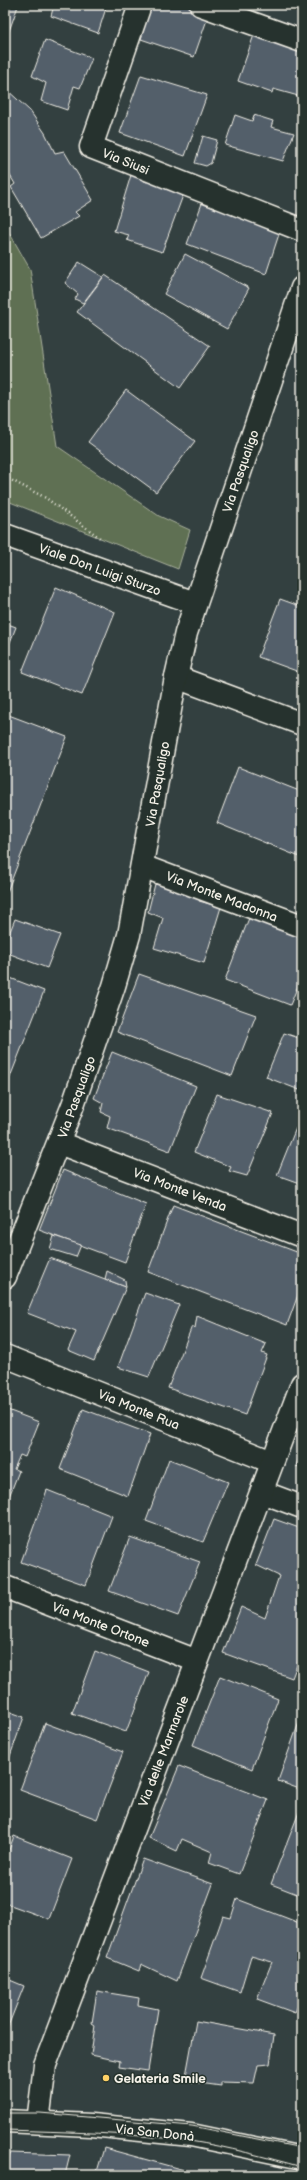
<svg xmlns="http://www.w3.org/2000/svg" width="307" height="2180" font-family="'Balsamiq Sans',sans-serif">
  <rect width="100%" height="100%" fill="#334040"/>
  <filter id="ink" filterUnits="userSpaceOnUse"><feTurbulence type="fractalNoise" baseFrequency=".025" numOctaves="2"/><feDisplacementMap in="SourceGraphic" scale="8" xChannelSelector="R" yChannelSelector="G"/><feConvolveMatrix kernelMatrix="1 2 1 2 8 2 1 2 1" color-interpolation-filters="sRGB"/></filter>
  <g filter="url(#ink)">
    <path fill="#5f7052" stroke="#aab09d" d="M5,225l25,44 27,177 102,70 31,14 -12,39 -173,-69z"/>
    <g fill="#525e6b" stroke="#f4f1e8">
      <path d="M5,5l13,1 -13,36z"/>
      <path d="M54,5h53l-9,28 -47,-17z"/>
      <path d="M147,5h44l19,6 -16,46 -59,-20z"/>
      <path d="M255,32l47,11v54l-29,-8 -1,4 -34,-12z"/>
      <path d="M45,40l47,18 -12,30 -6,-2 -7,24 -26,-9 5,-18 -14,-7z"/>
      <path d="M141,75l66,20 -22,61 -65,-23z"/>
      <path d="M5,88l25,23 15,22 10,20 9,-2 29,49 -18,12 4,4 -38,22 -30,-51 4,-3 -10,-17z"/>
      <path d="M235,115l17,6 2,-6 19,6 -2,6 23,6 -11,28 -58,-16z"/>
      <path d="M203,136l14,4 -6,23 -5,3 -11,-3z"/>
      <path d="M131,175l16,7 2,-5 36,13 -23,62 -35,-12 2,-5 -15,-4z"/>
      <path d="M204,198l78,27 -16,49 -79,-30z"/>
      <path d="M185,254l64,34 -22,41 -63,-35z"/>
      <path d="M79,262l24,15 -20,26 -8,-4 3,-5 -13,-11z"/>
      <path d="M105,275l105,71 -30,42 -103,-76z"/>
      <path d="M126,390l69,51 -39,51 -68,-50z"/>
      <path d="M56,587l59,25 -33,83 -60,-23z"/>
      <path d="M280,599l22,8v66l-44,-16z"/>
      <path d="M5,623l11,4 -11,28z"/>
      <path d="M6,714l61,23 -62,160v-181z"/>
      <path d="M238,767l64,25v66l-85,-35z"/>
      <path d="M155,884l46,12 -2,5 22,6 -17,56 -50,-15 9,-30 -15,-6z"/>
      <path d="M249,918l53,20v38l-12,29 -65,-25z"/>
      <path d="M15,919l45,16 -13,33 -42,-16v-8z"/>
      <path d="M139,974l117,41 -24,61 -115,-44z"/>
      <path d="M5,976l39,15 -39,99z"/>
      <path d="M284,1033l18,6v52l-36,-14z"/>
      <path d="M112,1052l84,34 -26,65 -63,-23 3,-12 -9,-4 2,-9 -9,-5z"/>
      <path d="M217,1094l56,19 -26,63 -18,-5 2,-4 -37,-15z"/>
      <path d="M296,1128l6,2v54l-25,-9z"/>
      <path d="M63,1170l83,34 -21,58 -86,-32z"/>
      <path d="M173,1205l129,49v30l-15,41 -139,-53z"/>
      <path d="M54,1236l27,9 -5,12 -26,-8z"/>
      <path d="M50,1258l76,29 -32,74 -26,-11 8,-18 -49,-19z"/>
      <path d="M107,1271l18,9 1,7 -21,-8z"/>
      <path d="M145,1293l34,12 -30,72 -31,-10z"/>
      <path d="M197,1316l69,28 -4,9 5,2 -22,60 -77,-27 24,-62 3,2z"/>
      <path d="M5,1409l34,13 -14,35 -5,-2 -6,14 5,2 -14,36z"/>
      <path d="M83,1409l67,25 -22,62 -68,-27z"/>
      <path d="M302,1449v19l-6,-2z"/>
      <path d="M169,1459l59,23 -25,60 -57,-21z"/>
      <path d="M47,1490l65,26 -26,69 -65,-23z"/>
      <path d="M274,1519l28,10v123l-10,26 -69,-25 18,-46 24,11 14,-42 -23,-11z"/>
      <path d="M130,1537l70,25 -22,54 -69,-25z"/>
      <path d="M95,1651l54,21 -23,60 -54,-19z"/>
      <path d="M220,1676l58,23 -26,70 -59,-24z"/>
      <path d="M5,1710l19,7 -19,53z"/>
      <path d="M302,1714v76l-24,-9z"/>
      <path d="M45,1723l78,29 -26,67 -77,-29z"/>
      <path d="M179,1766l89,34 -29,74 -30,-11 3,-11 -30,-13 -5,12 -28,-13z"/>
      <path d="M299,1812l3,1v83l-31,-12z"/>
      <path d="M14,1836l58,23 -23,60 -44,-16v-42z"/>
      <path d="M143,1859l70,25 -36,97 -36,-17 -2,7 -32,-13z"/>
      <path d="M237,1899l65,25v70l-7,19 -38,-14 15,-37 -21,-6 -11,36 -39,-14 22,-62 8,2z"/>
      <path d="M5,1978l19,8 -19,48z"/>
      <path d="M97,1991l42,7 -1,7 20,4 -10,62 -29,-4 1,-6 -29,-6 4,-30 -3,-2z"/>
      <path d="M196,2021l78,14 -4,29 -12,1 -4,18 -33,-1v4l-36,-5z"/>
      <path d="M104,2148l98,27h-106z"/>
      <path d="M10,2153l60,2 -5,20h-60z"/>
    </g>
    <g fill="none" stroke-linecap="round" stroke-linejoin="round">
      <defs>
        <g id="minor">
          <path d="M140,5l-49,142 211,83"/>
          <path d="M201,5l101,36"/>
          <path d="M5,535l190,68"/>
          <path d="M176,677l126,47"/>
          <path d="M142,866l160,60"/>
          <path d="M59,1143l243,93"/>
          <path d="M5,1277l68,-172 41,-119 15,-51 47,-258 10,-44 116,-345"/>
          <path d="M5,1356l267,106"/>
          <path d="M262,1492l40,15"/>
          <path d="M5,1587l192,74"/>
          <path d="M5,2121l86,4 100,10 111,23"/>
          <path d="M38,2122l7,-57 257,-681"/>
        </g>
      </defs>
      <use href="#minor" stroke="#f4f1e8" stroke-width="25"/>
      <path stroke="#f4f1e8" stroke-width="2.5" stroke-dasharray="1 3" stroke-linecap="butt" d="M5,477l41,21 54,40"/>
      <use href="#minor" stroke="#26332d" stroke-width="22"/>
      <g stroke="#f4f1e8" stroke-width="1">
        <path d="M5,2113h35l152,13 110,22"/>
        <path d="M5,2130c61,2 124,3 185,11 38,6 75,16 112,26"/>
      </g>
    </g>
  </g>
  <circle fill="#ffd166" stroke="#26332d" stroke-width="1.5" cx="106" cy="2078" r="4"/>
  <g text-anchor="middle" stroke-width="3" stroke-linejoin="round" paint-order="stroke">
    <g font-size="13" fill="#f4f1e8" stroke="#26332d">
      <text transform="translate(126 161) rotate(22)" y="5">Via Siusi</text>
      <text transform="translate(240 471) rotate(-71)" y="5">Via Pasqualigo</text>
      <text transform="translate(100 569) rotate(20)" y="5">Viale Don Luigi Sturzo</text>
      <text transform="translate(157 784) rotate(-80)" y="5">Via Pasqualigo</text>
      <text transform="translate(222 896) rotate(21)" y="5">Via Monte Madonna</text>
      <text transform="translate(76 1097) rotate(-70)" y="5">Via Pasqualigo</text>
      <text transform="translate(180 1189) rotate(21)" y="5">Via Monte Venda</text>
      <text transform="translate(139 1409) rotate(22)" y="5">Via Monte Rua</text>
      <text transform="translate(101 1624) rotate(21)" y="5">Via Monte Ortone</text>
      <text transform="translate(163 1751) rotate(-69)" y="5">Via delle Marmarole</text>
      <text transform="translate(155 2132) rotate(6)" y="5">Via San Donà</text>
    </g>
    <g font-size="13" font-weight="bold" fill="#f4f1e8" stroke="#26332d" text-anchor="start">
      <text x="114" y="2083">Gelateria Smile</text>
    </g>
  </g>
  <rect width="307" height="2180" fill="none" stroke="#26332d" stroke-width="20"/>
  <rect x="10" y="10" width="287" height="2160" fill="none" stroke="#f4f1e8" stroke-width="1.5" filter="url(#ink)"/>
</svg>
